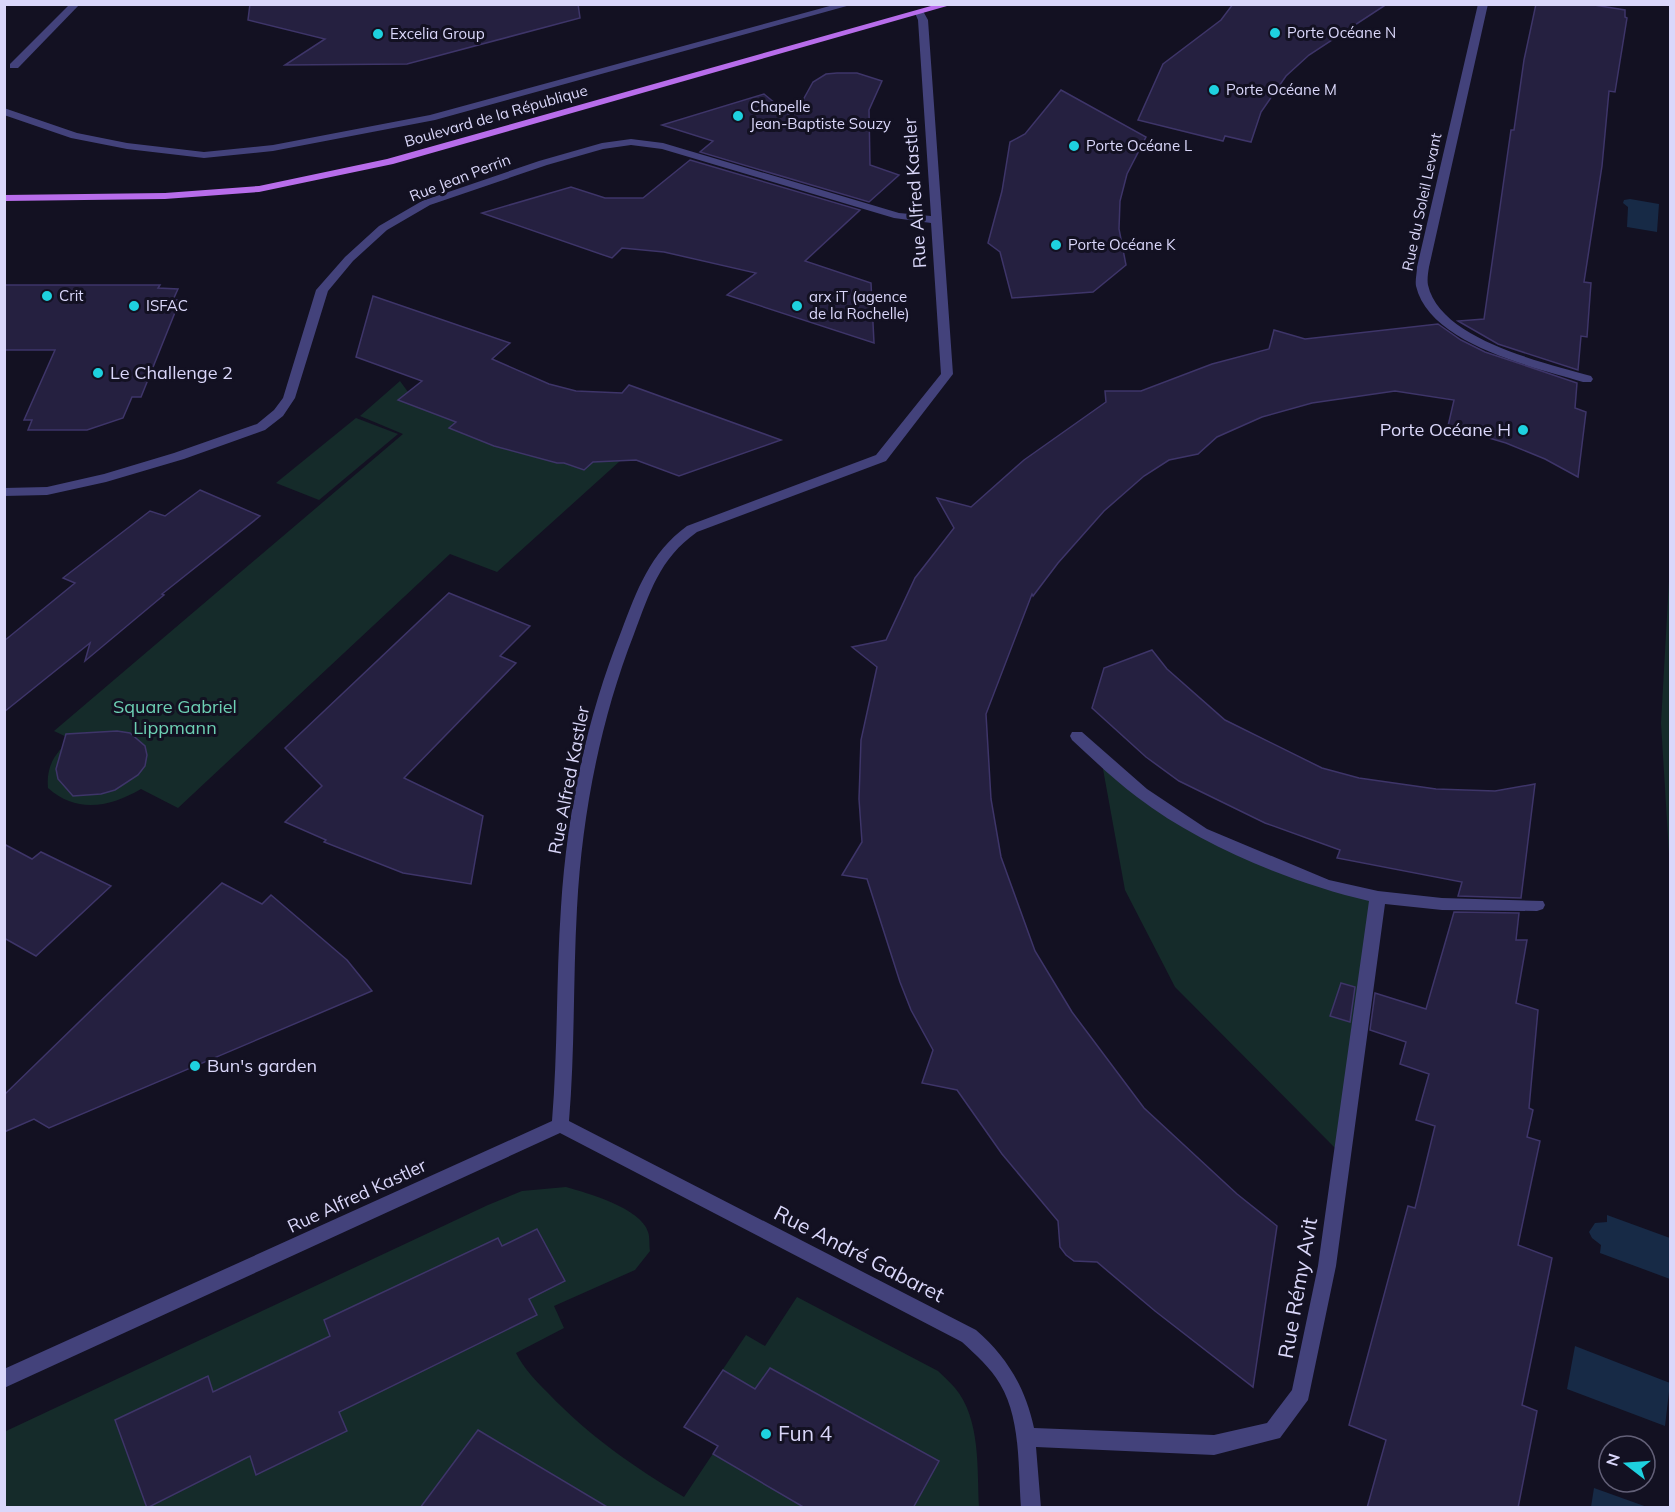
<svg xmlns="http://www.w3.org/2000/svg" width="1675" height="1512" font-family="Mulish,sans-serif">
  <rect width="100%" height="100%" fill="#131122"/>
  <g fill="#152b2a">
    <path d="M400,381l8,11 48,30 -6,5 143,35 27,-1 -123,111 -47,-18 -272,254 -37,-19c-31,18 -64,25 -93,-1 -2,-22 7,-35 23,-49l-17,-8 349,-297 -43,-18z"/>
    <path d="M356,418l42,16 -79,66 -43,-17z"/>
    <path d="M1670,563v307l-9,-147z"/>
    <path d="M1101,758l41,35 114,65 122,39 -36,258 -167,-168 -50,-97z"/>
    <path d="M566,1187c21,6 75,21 82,45 2,5 1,13 2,19l-15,19 -81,36 10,22 -48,25c8,16 20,28 32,40 41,43 86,74 136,104l34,-51 -34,-19 62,-92 19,11 32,-49 141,74c6,6 12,11 17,17 26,31 22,82 24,119h-974l-1,-75 484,-227 34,-14z"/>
  </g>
  <g fill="#172a46">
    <path d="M1630,199l29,5 -2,28 -30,-5 1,-20 -5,-4 1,-3z"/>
    <path d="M1607,1215l63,23v41l-70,-26 1,-8 -9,-7 -3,-6 6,-9 12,-1z"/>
    <path d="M1575,1346l95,37 -5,43 -98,-37z"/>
    <path d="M1594,1488l53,19h-56z"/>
  </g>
  <g fill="#252040" stroke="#3e3569" stroke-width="1.5">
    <path d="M250,4h328l2,14 -173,46 -122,1 40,-26 -77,-19z"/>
    <path d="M1233,4h154l-78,51 -23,21 -25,36 -10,30 -26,-6 -2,5 -85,-21 25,-56 58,-44z"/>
    <path d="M1536,4h52l37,6v7l2,1 -12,74 -6,-1 -7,75 -18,116 7,1 -4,54 -6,-1 -3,34 -80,-26 -40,-23 26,-2 27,-189h3l10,-70z"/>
    <path d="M837,73h20l25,8 -13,29 1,55 29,10 -30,27 -169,-50 13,-11 -51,-16 102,-31 29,24 20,-36 13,-8z"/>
    <path d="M1061,90l85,47 -19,37 -7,27 -1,28 7,36 -33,27 -81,6 -12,-46 -12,-9 14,-52 8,-49 15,-8z"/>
    <path d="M690,160l170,50 -55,51 66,22 3,60 -147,-48 29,-22 -92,-21 -42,-4 -10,10 -130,-45 89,-26 34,11h38z"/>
    <path d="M4,285h156l-2,3 20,1 -5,11h7l-39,97h-9l-9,21 -36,12h-59l4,-10h-8l31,-70h-51z"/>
    <path d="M373,296l137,47 -18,16 57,25 27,7 46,2 7,-8 152,55 -102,36 -43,-16 -43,2 -9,8 -20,-7h-7l-63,-17 -45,-18 7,-6 -58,-22 24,-19 -66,-24z"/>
    <path d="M1438,324l23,16 24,12 92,31 -2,25 11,4 -8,65 -33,-18 -39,-16 -58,-17 6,-26 -59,-9 -83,12 -50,14 -45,20 -19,17 -29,6 -25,16 -40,35 -46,52 -25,33 -1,-2 -46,120 5,85 10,58 34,94 37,61 72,96 93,86 40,32 -24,161 -98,-76 -58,-49 -23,-1 -8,-6 -6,-8 -2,-26 -56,-67 -45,-64 -35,-7 11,-33 -22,-40 -11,-28 -33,-103 -25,-4 20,-33 -3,-43 2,-59 16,-73 -25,-20 34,-7 29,-62 39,-50 -17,-30 34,9 53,-47 82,-58 -1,-11h36l71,-27 57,-15 5,-19 31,9z"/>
    <path d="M200,490l60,26 -98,78 2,1 -79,66 5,-18 -86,69v-71l71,-58 -12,-5 87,-67 15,5z"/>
    <path d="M449,593l81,33 -30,30 16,7 -112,115 79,38 -12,68 -68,-11 -79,-31 2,-2 -41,-18 37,-36 -37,-38z"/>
    <path d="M1152,650l15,19 58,51 97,48 37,10 77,11 59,2 40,-7 -14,114 -63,-2 4,-14 -125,-24 3,-8 -75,-27 -86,-42 -33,-24 -54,-49 12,-40z"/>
    <path d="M117,731l13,2 15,13 2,9 -2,11 -7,9 -23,15 -14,4 -28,2 -15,-17 -2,-10 10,-35z"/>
    <path d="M4,844l28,15 9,-7 70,34 -75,70 -32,-18z"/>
    <path d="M222,883l40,21 9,-9 76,65 25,31 -323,137 -15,-9 -30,13v-37z"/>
    <path d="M1454,912l65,1 -3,27h11l-11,63 22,7 -9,98 4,2 -6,27 13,4 -22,104 34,13 -30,147 15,6 -19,97h-151l19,-68 -37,-15 59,-219 7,2 20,-82 -19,-6 13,-46 -29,-10 6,-22 -36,-12 5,-37 51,16z"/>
    <path d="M1341,983l14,4 -5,35 -20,-6z"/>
    <path d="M537,1229l28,52 -36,18 8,16 -198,97 8,19 -91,44 -6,-19 -103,52 -32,-88 93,-44 5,16 117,-56 -6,-16 174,-82 4,8z"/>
    <path d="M770,1368l169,93 -26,47h-108l-92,-54 5,-8 -34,-19 39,-57 32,19z"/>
    <path d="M478,1430l131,78h-189z"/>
  </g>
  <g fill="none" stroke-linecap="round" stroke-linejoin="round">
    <g fill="#43427b" fill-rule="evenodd">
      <path d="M70,4h10l-62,64h-8v-4z"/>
      <path d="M837,4h17l-419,116 -162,31 -69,7 -77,-9 -56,-11 -67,-23v-7l73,25 50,10 77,9 69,-7 157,-30z"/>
      <path d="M1478,4h10l-59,263c-1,6 -2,13 -1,18 12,55 118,78 163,91l2,3 -2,3h-8c-49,-15 -154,-38 -167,-96 -1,-6 1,-13 1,-19z"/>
      <path d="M920,10l3,1 5,9 25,354 -67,87 -189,71c-38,27 -47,60 -63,102 -34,87 -52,181 -57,274 -4,71 -2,142 -8,213l407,209c31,27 49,57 58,98l180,7 53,-12 25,-33 26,-124 51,-365c-77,-18 -168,-55 -232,-104 -23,-17 -44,-38 -65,-57l-2,-4 2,-4h10l65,57 60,40 122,51 49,11 64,7 101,3 2,4 -2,4 -6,2 -95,-1 -57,-6 -49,362 -28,134 -28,38 -66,17 -178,-8 5,61h-20c-3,-40 0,-89 -21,-124 -10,-17 -24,-29 -38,-42l-402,-209 -556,255v-19l548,-248c6,-72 4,-143 9,-214 6,-94 25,-187 60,-275 16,-42 29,-79 66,-106l189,-71 65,-81 -10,-151 -37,-5 -232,-69 -31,-4 -28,4 -56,16 -117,40 -43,25 -34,31 -25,30 -33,107 -12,18 -18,14 -81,29 -78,23 -59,13 -43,1v-8l43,-1 57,-13 70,-21 83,-29 17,-14 9,-12 33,-108 29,-33 34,-31 43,-25 117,-40 63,-18 29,-4 32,4 236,70 32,3 -13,-196 -3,-7z"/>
    </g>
    <path fill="#b86deb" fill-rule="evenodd" d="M938,4h16l-561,160 -134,28 -94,7 -161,2v-6l161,-2 94,-7 128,-27z"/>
  </g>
  <g fill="#1ed1df" stroke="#131122" stroke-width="2">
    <circle cx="1275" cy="33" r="6"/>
    <circle cx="378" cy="34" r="6"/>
    <circle cx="1214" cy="90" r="6"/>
    <circle cx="738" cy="116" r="6"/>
    <circle cx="1074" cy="146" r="6"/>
    <circle cx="1056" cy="245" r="6"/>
    <circle cx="47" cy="296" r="6"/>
    <circle cx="134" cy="306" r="6"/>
    <circle cx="797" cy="306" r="6"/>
    <circle cx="98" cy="373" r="6"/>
    <circle cx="1523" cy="430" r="6"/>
    <circle cx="195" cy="1066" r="6"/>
    <circle cx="766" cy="1434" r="6"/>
  </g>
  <g text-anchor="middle" stroke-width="6" stroke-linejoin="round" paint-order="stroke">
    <g font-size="15" fill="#dad7fa" stroke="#131122" text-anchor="start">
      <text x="1287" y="38">Porte Océane N</text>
      <text x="390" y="39">Excelia Group</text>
      <text x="1226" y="95">Porte Océane M</text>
      <text x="750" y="112">Chapelle<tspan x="750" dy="17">Jean-Baptiste Souzy</tspan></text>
      <text x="1086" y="151">Porte Océane L</text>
      <text x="1068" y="250">Porte Océane K</text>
      <text x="59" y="301">Crit</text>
      <text x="809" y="302">arx iT (agence<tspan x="809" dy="17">de la Rochelle)</tspan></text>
      <text x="146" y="311">ISFAC</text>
    </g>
    <g font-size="15" fill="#dad7fa" stroke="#131122">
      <text transform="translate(496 116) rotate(-16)" y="5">Boulevard de la République</text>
      <text transform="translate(460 178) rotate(-21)" y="5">Rue Jean Perrin</text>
      <text transform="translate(1422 202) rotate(-78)" y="5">Rue du Soleil Levant</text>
    </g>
    <g font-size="18" fill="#dad7fa" stroke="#131122">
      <text transform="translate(915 193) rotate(-94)" y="6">Rue Alfred Kastler</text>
      <text transform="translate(569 780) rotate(-79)" y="6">Rue Alfred Kastler</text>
      <text transform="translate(357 1196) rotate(-25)" y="6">Rue Alfred Kastler</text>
    </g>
    <g font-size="18" fill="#dad7fa" stroke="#131122" text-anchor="start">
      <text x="110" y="379">Le Challenge 2</text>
      <text x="1511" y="436" text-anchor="end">Porte Océane H</text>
      <text x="207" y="1072">Bun's garden</text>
    </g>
    <g font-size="18" fill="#6dd0b4" stroke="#131122">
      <text x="175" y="713">Square Gabriel<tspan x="175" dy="21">Lippmann</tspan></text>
    </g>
    <g font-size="21" fill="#dad7fa" stroke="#131122">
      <text transform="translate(859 1254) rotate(27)" y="7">Rue André Gabaret</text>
      <text transform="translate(1298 1288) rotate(-80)" y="7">Rue Rémy Avit</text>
    </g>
    <g font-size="21" fill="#dad7fa" stroke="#131122" text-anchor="start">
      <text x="778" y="1441">Fun 4</text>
    </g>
  </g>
  <rect width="1675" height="1512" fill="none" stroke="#dad7fa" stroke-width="12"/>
  <g transform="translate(1627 1464) rotate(287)"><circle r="28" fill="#131122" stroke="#636078" stroke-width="1.5"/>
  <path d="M0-4.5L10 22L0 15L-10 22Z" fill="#1ed1df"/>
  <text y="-9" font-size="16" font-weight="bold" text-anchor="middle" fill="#dad7fa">N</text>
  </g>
</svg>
